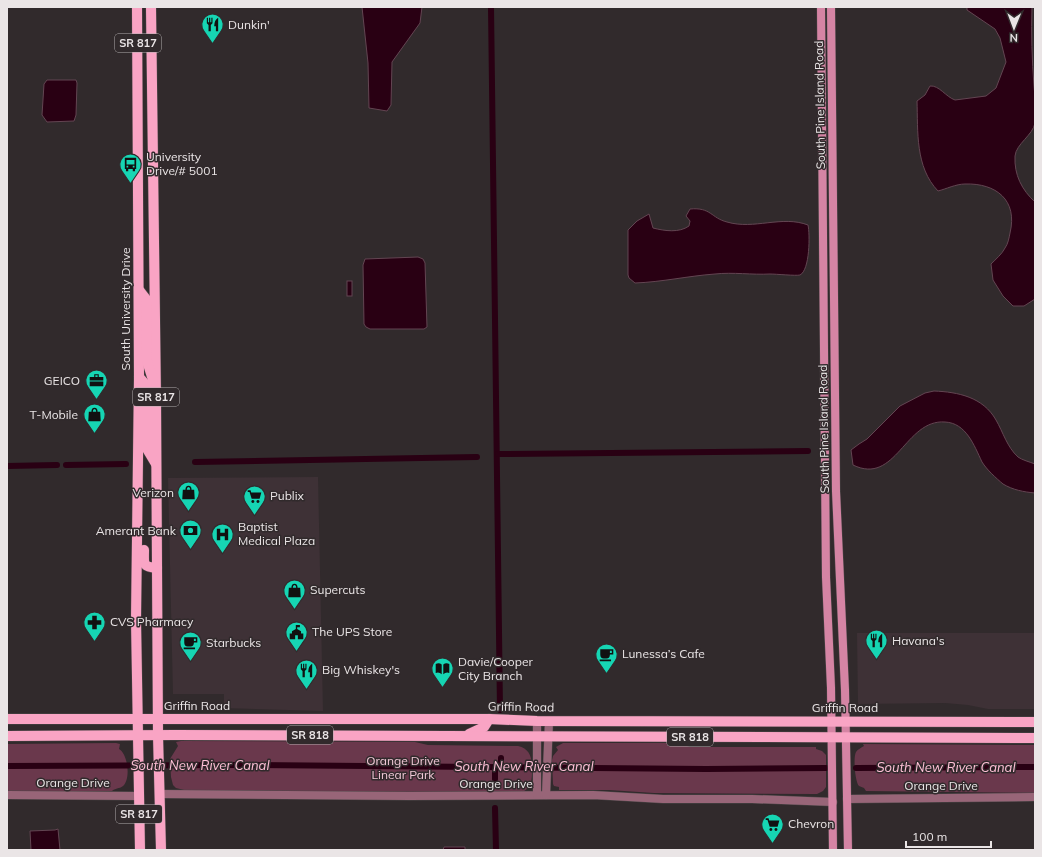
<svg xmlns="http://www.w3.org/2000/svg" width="1042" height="857" font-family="Mulish,sans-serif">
  <rect width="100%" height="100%" fill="#312a2c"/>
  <g fill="#3e3136">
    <path d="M318,477l5,234 -99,-3v-14h-51l-5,-216z"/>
    <path d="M857,633h178v76h-47l-20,-4 -23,-2 -87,1z"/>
  </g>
  <g fill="#6a384c">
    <path d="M181,741l234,1 13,3 90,1c13,3 14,13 14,25 0,10 -1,19 -13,22l-335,-3 -8,-2 -3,-3 -2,-8 -1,-18 8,-13 -2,-4z"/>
    <path d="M116,743l4,1 -1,5c9,5 12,30 4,37 -4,3 -8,2 -11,5h-105v-47z"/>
    <path d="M563,743h115l12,4h126v2l6,2 4,4v32l-3,4 -6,3 -163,-1 -45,-3h-50v-3l-5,-1 -1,-2 -1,-24 1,-4 5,-6 -2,-3z"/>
    <path d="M863,744l172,1v48l-169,-2 -2,-3 -5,-2c-4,-4 -6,-29 -3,-34 2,-3 5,-4 8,-6z"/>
  </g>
  <g fill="#290013" stroke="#634552">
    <path d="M362,7h60l-2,16 -28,39 -1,43 -4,6 -18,-3 -1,-45z"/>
    <path d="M967,7h65c-1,26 0,53 2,79 1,12 3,25 1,37 -2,12 -19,21 -20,33 -1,19 7,34 20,46v97l-11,7h-11l-10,-10 -10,-16 -2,-16c5,-5 11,-10 14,-16 3,-4 4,-10 5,-15 8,-33 -14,-50 -45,-49 -9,0 -19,5 -27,7 -23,-24 -20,-60 -21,-90l8,-6 5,-9c9,-1 16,11 25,14l31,-4 10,-8 10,-26 -6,-24 -5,-9 -28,-19z"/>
    <path d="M47,80h29l1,3 -1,32 -2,6 -27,1 -5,-7 2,-31z"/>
    <path d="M690,209c21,-2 21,9 37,13 27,8 55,-7 81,3 2,9 2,45 -8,50 -4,1 -24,-1 -30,-1 -18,1 -37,-2 -55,0 -27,2 -53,8 -80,9l-6,-5 -1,-3v-45l9,-9 12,-7 4,14c12,3 26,5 36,-2l1,-5 -4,-5z"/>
    <path d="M418,257l5,2 2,4 2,64 -3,2h-54l-4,-2 -2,-3 -1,-59 2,-6z"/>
    <rect x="347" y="281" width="5" height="15"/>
    <path d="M934,391c24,1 49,6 62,29 7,12 11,27 22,37 4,3 12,5 17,7v29c-11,-1 -22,-3 -32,-9 -7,-6 -16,-14 -21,-22 -8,-17 -16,-39 -37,-40 -40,-3 -49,64 -92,43l-2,-15 8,-6 8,-5 33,-33 25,-13z"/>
    <path d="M58,829l2,21h-29l-1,-19 25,-1z"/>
    <path d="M444,847h21v3h-22z"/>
  </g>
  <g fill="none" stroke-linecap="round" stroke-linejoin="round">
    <g stroke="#290013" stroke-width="6">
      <path d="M491,7l9,703"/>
      <path d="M498,454l310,-3"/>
      <path d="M195,462l282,-5"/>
      <path d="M66,465l60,-1"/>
      <path d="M7,466l50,-1"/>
      <path d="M501,758v9"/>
      <path d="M7,766l236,-1 463,4 120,-1"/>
      <path d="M495,767v12"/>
      <path d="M856,768l179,-1"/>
      <path d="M495,808l1,42"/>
    </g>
    <defs>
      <g id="tertiary">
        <path d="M159,794l250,2 184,-1 70,4h89l81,3"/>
        <path d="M7,795l131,1"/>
        <path d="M537,795v-74"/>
        <path d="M546,795l3,-74"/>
        <path d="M847,799l188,-2"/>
      </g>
      <g id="secondary">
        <path d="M821,7l5,570 5,111 2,162"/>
        <path d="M831,7l5,484 9,199 3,160"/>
      </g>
      <g id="primary">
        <path d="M137,7l2,370 -3,243 4,230"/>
        <path d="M151,7l5,391 2,337 3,115"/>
        <path d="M139,290l7,9 1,62 6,19"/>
        <path d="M139,377l8,9v63l9,15"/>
        <path d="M144,550c0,14 -2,17 13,18"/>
        <path d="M7,719h482l48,2 498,1"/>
        <path d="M469,734l15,-7 5,-8"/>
        <path d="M7,736l168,-1 860,3"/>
      </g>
    </defs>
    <use href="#tertiary" stroke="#4f484a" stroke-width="9"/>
    <use href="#secondary" stroke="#4f484a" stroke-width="9"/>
    <use href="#primary" stroke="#4f484a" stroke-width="11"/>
    <use href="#tertiary" stroke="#986578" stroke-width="8"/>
    <use href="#secondary" stroke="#d584a4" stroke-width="8"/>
    <use href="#primary" stroke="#f9a4c4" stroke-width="10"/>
  </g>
  <defs>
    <symbol id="restaurant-pin" viewBox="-11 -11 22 30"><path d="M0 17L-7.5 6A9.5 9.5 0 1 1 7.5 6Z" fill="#16d5b3" stroke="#312a2c"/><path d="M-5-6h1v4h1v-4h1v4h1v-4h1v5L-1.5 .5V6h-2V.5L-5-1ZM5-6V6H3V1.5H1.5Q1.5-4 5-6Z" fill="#111"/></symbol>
    <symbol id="bus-pin" viewBox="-11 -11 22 30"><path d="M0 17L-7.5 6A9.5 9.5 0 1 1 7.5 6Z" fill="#16d5b3" stroke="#312a2c"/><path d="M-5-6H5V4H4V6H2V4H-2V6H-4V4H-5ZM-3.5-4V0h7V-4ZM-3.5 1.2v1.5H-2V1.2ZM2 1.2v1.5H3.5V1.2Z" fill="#111"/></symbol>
    <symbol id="office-pin" viewBox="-11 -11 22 30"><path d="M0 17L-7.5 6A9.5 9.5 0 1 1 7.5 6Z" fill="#16d5b3" stroke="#312a2c"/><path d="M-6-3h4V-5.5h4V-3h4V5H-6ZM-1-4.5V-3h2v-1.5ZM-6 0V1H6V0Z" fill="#111"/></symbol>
    <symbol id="shop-pin" viewBox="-11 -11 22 30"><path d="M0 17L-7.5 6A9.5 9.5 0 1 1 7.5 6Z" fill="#16d5b3" stroke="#312a2c"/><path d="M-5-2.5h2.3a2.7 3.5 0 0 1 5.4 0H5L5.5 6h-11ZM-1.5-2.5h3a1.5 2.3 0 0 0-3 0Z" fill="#111"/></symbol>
    <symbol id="supermarket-pin" viewBox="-11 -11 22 30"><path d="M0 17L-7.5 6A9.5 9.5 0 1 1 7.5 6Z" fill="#16d5b3" stroke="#312a2c"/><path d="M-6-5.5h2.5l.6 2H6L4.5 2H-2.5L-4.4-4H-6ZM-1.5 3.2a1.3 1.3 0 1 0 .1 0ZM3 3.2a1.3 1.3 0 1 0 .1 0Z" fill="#111"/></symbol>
    <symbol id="bank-pin" viewBox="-11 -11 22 30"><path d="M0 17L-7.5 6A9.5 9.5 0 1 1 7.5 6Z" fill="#16d5b3" stroke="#312a2c"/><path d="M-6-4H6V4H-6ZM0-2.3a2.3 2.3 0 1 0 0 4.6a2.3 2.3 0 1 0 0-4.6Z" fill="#111"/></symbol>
    <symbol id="hospital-pin" viewBox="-11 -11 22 30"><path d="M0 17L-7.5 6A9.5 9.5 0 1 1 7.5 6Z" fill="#16d5b3" stroke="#312a2c"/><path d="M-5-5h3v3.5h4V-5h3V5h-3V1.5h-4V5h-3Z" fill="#111"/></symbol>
    <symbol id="pharmacy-pin" viewBox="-11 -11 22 30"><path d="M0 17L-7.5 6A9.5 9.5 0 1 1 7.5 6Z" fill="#16d5b3" stroke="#312a2c"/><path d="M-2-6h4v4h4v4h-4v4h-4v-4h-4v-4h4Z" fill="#111"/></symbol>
    <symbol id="civic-pin" viewBox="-11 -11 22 30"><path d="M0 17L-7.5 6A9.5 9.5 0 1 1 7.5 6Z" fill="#16d5b3" stroke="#312a2c"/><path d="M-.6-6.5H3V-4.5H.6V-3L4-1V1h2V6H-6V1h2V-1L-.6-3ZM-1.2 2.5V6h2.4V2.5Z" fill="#111"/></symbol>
    <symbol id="cafe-pin" viewBox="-11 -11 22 30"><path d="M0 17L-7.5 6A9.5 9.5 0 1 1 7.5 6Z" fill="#16d5b3" stroke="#312a2c"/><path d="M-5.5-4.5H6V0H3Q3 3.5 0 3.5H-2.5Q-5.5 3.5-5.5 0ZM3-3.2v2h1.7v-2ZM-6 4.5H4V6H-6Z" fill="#111"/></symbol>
    <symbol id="library-pin" viewBox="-11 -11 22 30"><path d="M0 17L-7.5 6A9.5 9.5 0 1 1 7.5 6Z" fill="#16d5b3" stroke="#312a2c"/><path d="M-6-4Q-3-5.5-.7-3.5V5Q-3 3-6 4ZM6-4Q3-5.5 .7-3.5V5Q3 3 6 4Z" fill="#111"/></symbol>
  </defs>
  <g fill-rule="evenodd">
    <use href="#restaurant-pin" x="200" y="12" width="25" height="34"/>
    <use href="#bus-pin" x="118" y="152" width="25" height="34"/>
    <use href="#office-pin" x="84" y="368" width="25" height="34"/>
    <use href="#shop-pin" x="82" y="402" width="25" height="34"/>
    <use href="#shop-pin" x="176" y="480" width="25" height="34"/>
    <use href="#supermarket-pin" x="242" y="484" width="25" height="34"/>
    <use href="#bank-pin" x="178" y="518" width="25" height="34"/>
    <use href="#hospital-pin" x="210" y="522" width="25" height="34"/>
    <use href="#shop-pin" x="282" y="578" width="25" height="34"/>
    <use href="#pharmacy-pin" x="82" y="610" width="25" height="34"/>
    <use href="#civic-pin" x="284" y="620" width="25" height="34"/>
    <use href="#restaurant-pin" x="864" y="628" width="25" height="34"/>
    <use href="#cafe-pin" x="178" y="630" width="25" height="34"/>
    <use href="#cafe-pin" x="594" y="642" width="25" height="34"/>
    <use href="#library-pin" x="430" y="656" width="25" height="34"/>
    <use href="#restaurant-pin" x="294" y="658" width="25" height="34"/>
    <use href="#supermarket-pin" x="760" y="812" width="25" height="34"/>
  </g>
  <g text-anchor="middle" stroke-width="3" stroke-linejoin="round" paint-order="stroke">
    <g fill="#312a2c" stroke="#b2adae" stroke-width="1">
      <rect x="115" y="34" width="46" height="18" rx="3"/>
      <rect x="133" y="388" width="46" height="18" rx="3"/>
      <rect x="287" y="726" width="46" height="18" rx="3"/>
      <rect x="667" y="728" width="46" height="18" rx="3"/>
      <rect x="116" y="805" width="46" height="18" rx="3"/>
    </g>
    <g font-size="11" font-weight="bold" fill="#eae5e6">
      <text x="138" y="47">SR 817</text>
      <text x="156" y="401">SR 817</text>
      <text x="310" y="739">SR 818</text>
      <text x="690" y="741">SR 818</text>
      <text x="139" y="818">SR 817</text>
    </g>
    <g font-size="12" fill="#eae5e6" stroke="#312a2c" text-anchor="start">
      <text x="228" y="29">Dunkin'</text>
      <text x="146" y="161">University<tspan x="146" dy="14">Drive/# 5001</tspan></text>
      <text x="80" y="385" text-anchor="end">GEICO</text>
      <text x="78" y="419" text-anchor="end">T-Mobile</text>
      <text x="174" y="497" text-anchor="end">Verizon</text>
      <text x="270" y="500">Publix</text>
      <text x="238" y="531">Baptist<tspan x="238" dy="14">Medical Plaza</tspan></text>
      <text x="176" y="535" text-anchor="end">Amerant Bank</text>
      <text x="310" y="594">Supercuts</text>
      <text x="110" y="626">CVS Pharmacy</text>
      <text x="312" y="636">The UPS Store</text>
      <text x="892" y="645">Havana's</text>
      <text x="206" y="647">Starbucks</text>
      <text x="622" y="658">Lunessa’s Cafe</text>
      <text x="458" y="666">Davie/Cooper<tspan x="458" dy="14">City Branch</tspan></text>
      <text x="322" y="674">Big Whiskey's</text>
      <text x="788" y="828">Chevron</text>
    </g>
    <g font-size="12" fill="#eae5e6" stroke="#312a2c">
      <text transform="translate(820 105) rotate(-91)" y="4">South Pine Island Road</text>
      <text transform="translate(126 309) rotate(-90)" y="4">South University Drive</text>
      <text transform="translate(824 429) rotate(-91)" y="4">South Pine Island Road</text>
      <text x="197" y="710">Griffin Road</text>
      <text transform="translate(521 707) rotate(1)" y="4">Griffin Road</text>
      <text x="845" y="712">Griffin Road</text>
      <text x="73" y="787">Orange Drive</text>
      <text x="496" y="788">Orange Drive</text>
      <text x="941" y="790">Orange Drive</text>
    </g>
    <g font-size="12" fill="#f2c8d7" stroke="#312a2c">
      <text x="403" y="765">Orange Drive<tspan x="403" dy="14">Linear Park</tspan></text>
    </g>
    <g font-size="13" font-style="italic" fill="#ffc0d7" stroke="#312a2c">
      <text x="200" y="770">South New River Canal</text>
      <text x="524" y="771">South New River Canal</text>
      <text x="946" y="772">South New River Canal</text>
    </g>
  </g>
  <rect width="1042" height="857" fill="none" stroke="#eae5e6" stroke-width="16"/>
  <g transform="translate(1014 28) rotate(181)" stroke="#312a2c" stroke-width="3" paint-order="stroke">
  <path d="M0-3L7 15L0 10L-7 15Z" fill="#eae5e6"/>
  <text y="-6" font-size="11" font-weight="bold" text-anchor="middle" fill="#eae5e6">N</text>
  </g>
  <path d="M906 841v6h85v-6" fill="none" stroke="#eae5e6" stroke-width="2"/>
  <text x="912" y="841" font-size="12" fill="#eae5e6" stroke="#312a2c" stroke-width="3" paint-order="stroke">100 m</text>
</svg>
